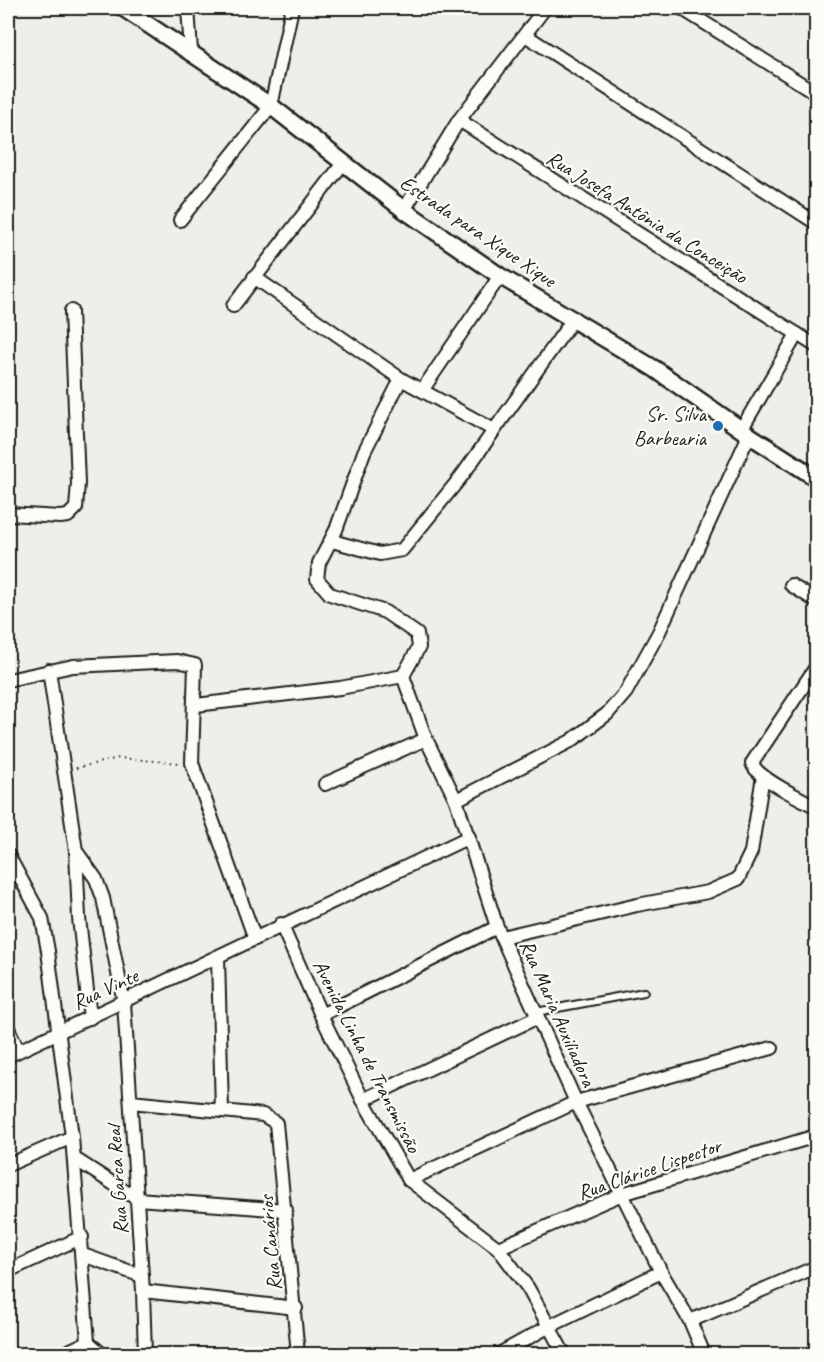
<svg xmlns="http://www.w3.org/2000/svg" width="824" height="1362" font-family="Caveat,sans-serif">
  <rect width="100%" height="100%" fill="#f0eeea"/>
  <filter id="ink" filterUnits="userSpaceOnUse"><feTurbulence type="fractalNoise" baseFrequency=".0167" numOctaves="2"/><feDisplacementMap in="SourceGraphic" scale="12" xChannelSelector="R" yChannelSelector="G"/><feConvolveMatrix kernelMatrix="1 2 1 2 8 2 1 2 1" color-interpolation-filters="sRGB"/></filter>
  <g filter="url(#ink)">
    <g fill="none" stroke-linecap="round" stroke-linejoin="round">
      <defs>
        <path id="service" d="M536,1012l108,-20"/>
        <g id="minor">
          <path d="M188,8l3,43"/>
          <path d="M681,8l135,85"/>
          <path d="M525,35l291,188"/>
          <path d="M459,120l357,226"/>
          <path d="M404,210l55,-90 86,-112"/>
          <path d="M180,220l91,-114 21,-98"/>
          <path d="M254,277l147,102 93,51"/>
          <path d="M233,306l111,-144"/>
          <path d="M401,379l-37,73 -28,78 -17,33 -2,16 13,15 55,18 32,22 2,13 -16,29"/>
          <path d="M423,389l77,-113"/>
          <path d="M741,430l56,-96"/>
          <path d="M8,514l52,3 8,-1 8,-8 2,-25 -7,-172"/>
          <path d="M332,541l48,13 22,-4 59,-73 113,-159"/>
          <path d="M791,585l25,16"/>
          <path d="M816,667l-64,96c5,16 49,35 64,44"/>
          <path d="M49,670l27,181 3,67 11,100"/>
          <path d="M403,676l23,63 30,61 41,127 79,175 85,170 29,49 14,33"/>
          <path d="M8,680l65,-14 104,-5 18,4 -3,98 63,176"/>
          <path d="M196,705l144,-17 63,-12"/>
          <path d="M325,784l101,-45"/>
          <path d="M456,800l115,-59 36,-27 19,-22 33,-60 90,-197"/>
          <path d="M76,851l20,28 7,19 21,105 19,288 2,63"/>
          <path d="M8,855l34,63 6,33 24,186 16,205"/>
          <path d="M281,924l40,91 42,85 46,80 89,68 30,40 36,66"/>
          <path d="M502,937l135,-32 71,-13 30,-13 13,-27 12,-76"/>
          <path d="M218,957l4,154"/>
          <path d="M321,1015l176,-88"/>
          <path d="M8,1028l10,22"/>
          <path d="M8,1056l461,-219"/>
          <path d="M363,1100l175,-83"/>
          <path d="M131,1102l132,13 13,8 22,231"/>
          <path d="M75,1159l62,40 149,11"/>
          <path d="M8,1165l64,-28"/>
          <path d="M409,1180l167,-78 196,-54"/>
          <path d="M498,1248l124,-54 194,-58"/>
          <path d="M83,1255l59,21"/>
          <path d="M8,1271l74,-34"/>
          <path d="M143,1291l153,17"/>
          <path d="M690,1321l126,-54"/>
          <path d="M88,1342l14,12"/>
          <path d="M62,1354l26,-12"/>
          <path d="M499,1354l49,-27 113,-55"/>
        </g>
        <path id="tertiary" d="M123,8l148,98 133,104 96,66 155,93 94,66 67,43"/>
      </defs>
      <use href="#service" stroke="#1c1c1c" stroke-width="10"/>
      <use href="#minor" stroke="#1c1c1c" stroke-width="16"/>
      <use href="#tertiary" stroke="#1c1c1c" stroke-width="20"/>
      <path stroke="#1c1c1c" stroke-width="2" stroke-dasharray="1.5 4.5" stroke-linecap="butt" d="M76,768l43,-10 61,5"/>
      <use href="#service" stroke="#fdfcf7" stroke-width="6"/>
      <use href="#minor" stroke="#fdfcf7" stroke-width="12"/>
      <use href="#tertiary" stroke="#fdfcf7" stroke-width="15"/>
    </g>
  </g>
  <circle fill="#1f6fb2" stroke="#fdfcf7" stroke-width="2" cx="718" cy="426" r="6"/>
  <g text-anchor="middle" stroke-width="4.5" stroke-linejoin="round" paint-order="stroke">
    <g font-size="21" fill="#1c1c1c" stroke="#fdfcf7">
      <text transform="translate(647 217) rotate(32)" y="7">Rua Josefa Antônia da Conceição</text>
      <text transform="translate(478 231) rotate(34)" y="7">Estrada para Xique Xique</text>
      <text transform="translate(105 989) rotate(-25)" y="7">Rua Vinte</text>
      <text transform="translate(558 1013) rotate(66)" y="7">Rua Maria Auxiliadora</text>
      <text transform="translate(367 1056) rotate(63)" y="7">Avenida Linha de Transmissão</text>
      <text transform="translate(649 1169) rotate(-19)" y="7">Rua Clárice Lispector</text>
      <text transform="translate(117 1180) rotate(-94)" y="7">Rua Garca Real</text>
      <text transform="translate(270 1243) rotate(-95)" y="7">Rua Canários</text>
    </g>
    <g font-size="21" fill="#1c1c1c" stroke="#fdfcf7" text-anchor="end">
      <text x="706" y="421">Sr. Silva<tspan x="706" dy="24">Barbearia</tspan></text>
    </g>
  </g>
  <rect width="824" height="1362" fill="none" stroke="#fdfcf7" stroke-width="30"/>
  <rect x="15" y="15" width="794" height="1332" fill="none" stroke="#1c1c1c" stroke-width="2" filter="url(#ink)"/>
</svg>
